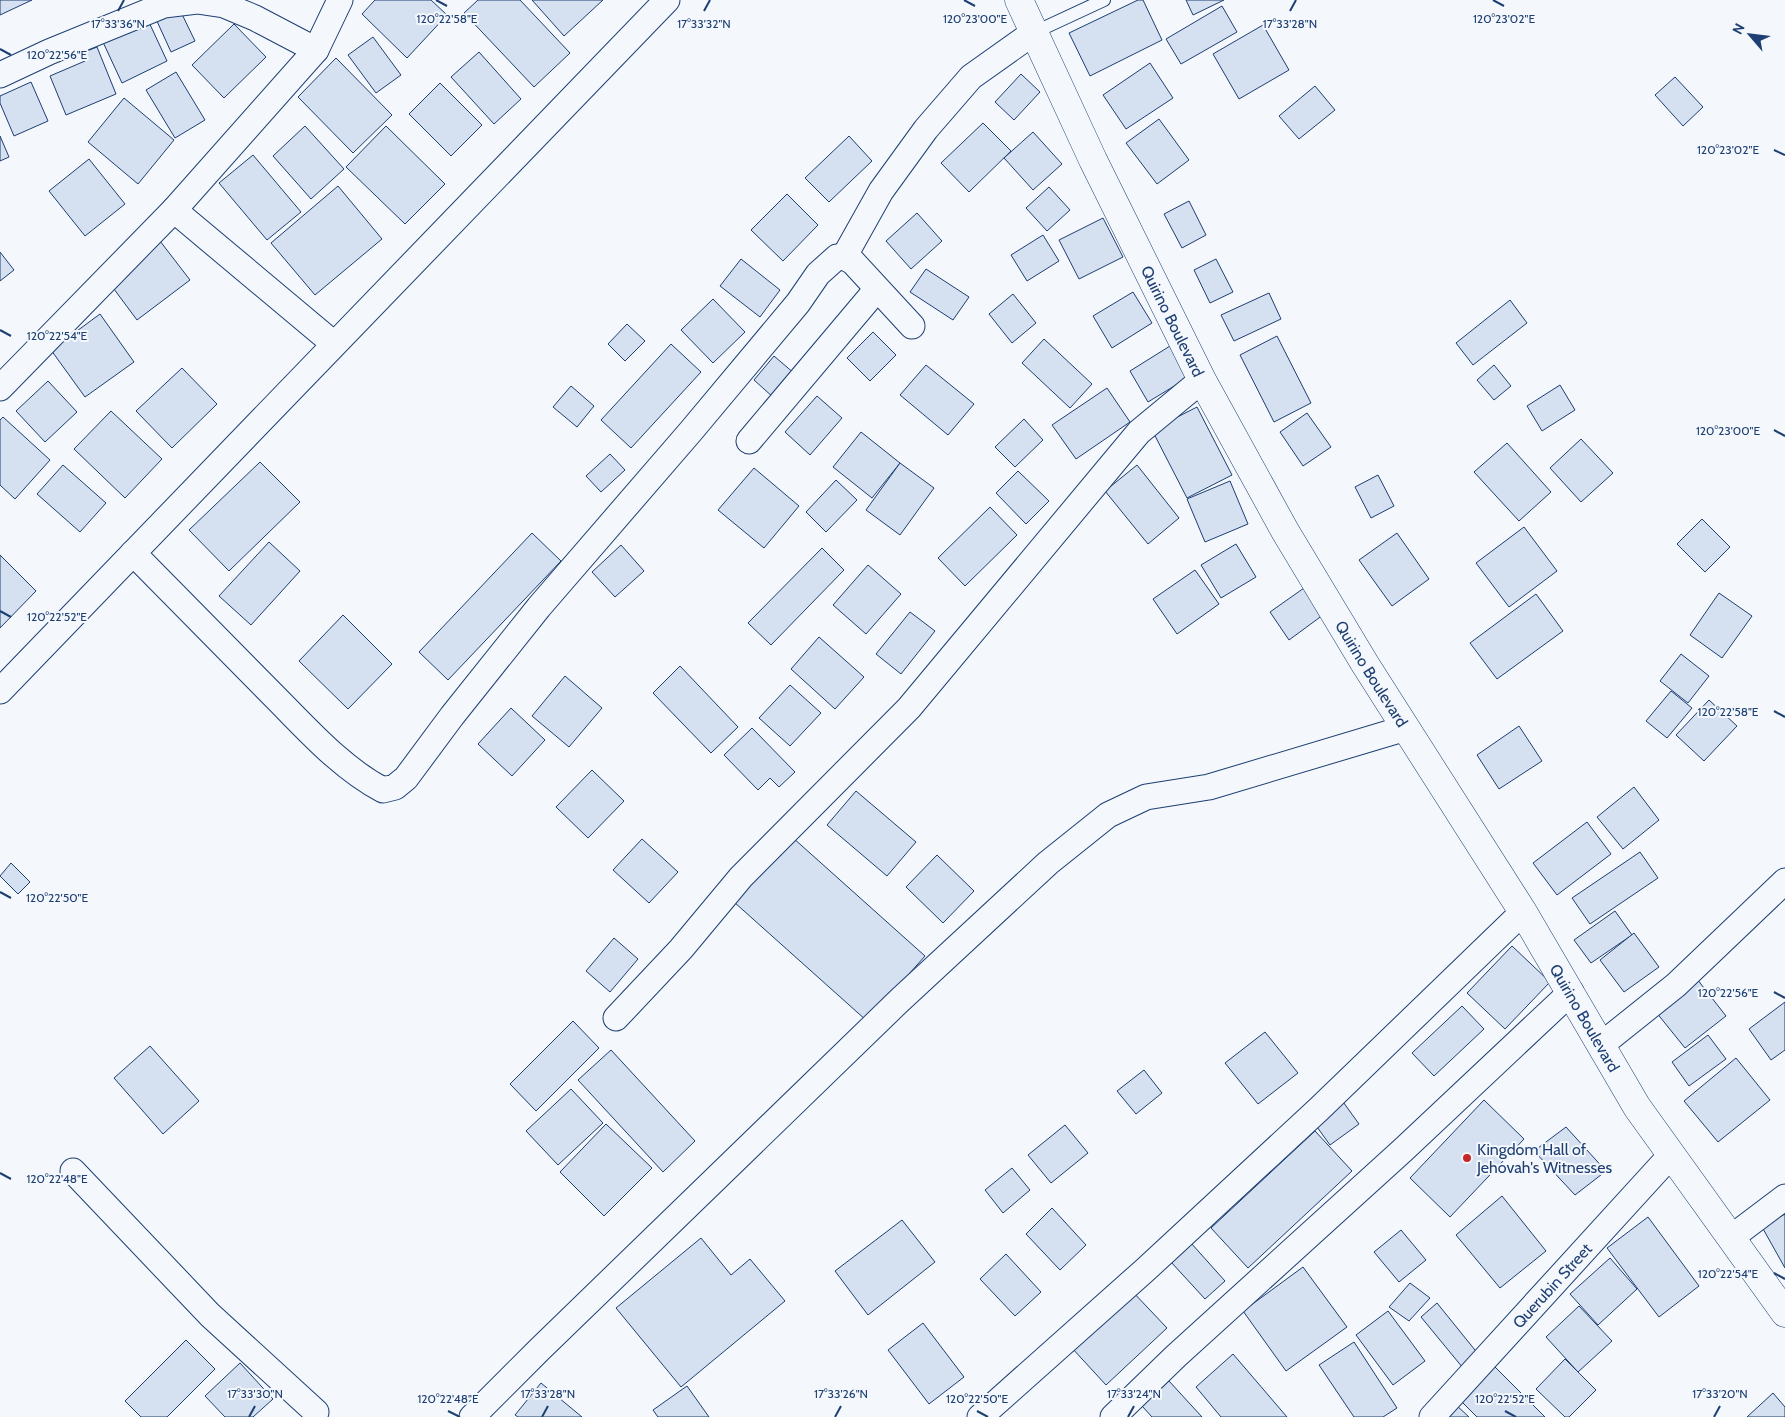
<svg xmlns="http://www.w3.org/2000/svg" width="1785" height="1417" font-family="Cabin,sans-serif">
  <rect width="100%" height="100%" fill="#f4f7fb"/>
  <g fill="#d5e0f0" stroke="#1d3f73">
    <path d="M0,0h32l-32,15z"/>
    <path d="M375,0h56l16,15 -40,43 -45,-44z"/>
    <path d="M478,0h42l50,53 -36,34 -70,-74z"/>
    <path d="M532,0h71l-39,36z"/>
    <path d="M1138,0h5l19,40 -72,36 -21,-43z"/>
    <path d="M1186,0h38l-31,15z"/>
    <path d="M1222,6l15,26 -56,32 -15,-25z"/>
    <path d="M179,8l16,33 -24,11 -15,-33z"/>
    <path d="M147,18l20,43 -45,22 -20,-43z"/>
    <path d="M234,24l32,33 -42,41 -32,-33z"/>
    <path d="M1263,25l26,45 -50,29 -26,-45z"/>
    <path d="M373,37l28,38 -25,18 -28,-38z"/>
    <path d="M97,47l19,47 -50,21 -16,-39 35,-15 -3,-8z"/>
    <path d="M479,52l42,47 -27,25 -43,-47z"/>
    <path d="M336,58l56,57 -39,38 -55,-56z"/>
    <path d="M1150,63l23,35 -47,31 -23,-34z"/>
    <path d="M176,72l29,48 -30,18 -29,-48z"/>
    <path d="M1021,74l19,18 -26,28 -19,-18z"/>
    <path d="M1675,77l28,30 -20,19 -28,-31z"/>
    <path d="M31,82l17,39 -34,15 -14,-33v-7z"/>
    <path d="M440,83l42,42 -31,31 -42,-42z"/>
    <path d="M1315,86l20,24 -36,29 -20,-23z"/>
    <path d="M124,98l50,42 -36,44 -50,-42z"/>
    <path d="M1159,119l30,41 -32,24 -31,-41z"/>
    <path d="M983,123l28,28 -42,41 -28,-29z"/>
    <path d="M305,126l39,43 -33,30 -38,-43z"/>
    <path d="M386,126l59,58 -40,40 -59,-57z"/>
    <path d="M1033,132l29,32 -29,26 -29,-32z"/>
    <path d="M0,136l9,21 -9,4z"/>
    <path d="M849,136l23,25 -43,41 -24,-24z"/>
    <path d="M253,155l48,57 -34,28 -48,-57z"/>
    <path d="M89,159l36,45 -40,32 -36,-45z"/>
    <path d="M338,186l44,53 -67,56 -44,-52z"/>
    <path d="M1049,187l21,23 -23,21 -21,-23z"/>
    <path d="M787,194l31,31 -35,36 -32,-31z"/>
    <path d="M1189,201l17,34 -24,13 -18,-34z"/>
    <path d="M917,213l25,28 -31,28 -25,-28z"/>
    <path d="M1103,218l20,39 -44,22 -20,-39z"/>
    <path d="M1043,235l16,26 -32,20 -16,-26z"/>
    <path d="M160,241l30,39 -53,40 -29,-39z"/>
    <path d="M0,252l14,18 -14,11z"/>
    <path d="M741,259l39,31 -20,27 -40,-31z"/>
    <path d="M1216,259l17,33 -23,11 -16,-33z"/>
    <path d="M926,269l43,28 -16,23 -43,-28z"/>
    <path d="M1133,292l19,31 -40,25 -19,-32z"/>
    <path d="M1269,293l12,26 -47,22 -13,-26z"/>
    <path d="M1013,294l23,29 -24,20 -23,-29z"/>
    <path d="M713,299l32,33 -32,31 -32,-33z"/>
    <path d="M1510,300l17,23 -54,42 -17,-22z"/>
    <path d="M100,314l34,48 -49,35 -34,-47z"/>
    <path d="M627,324l18,17 -20,20 -17,-17z"/>
    <path d="M873,332l23,23 -26,26 -23,-23z"/>
    <path d="M1277,336l34,67 -37,19 -34,-67z"/>
    <path d="M1044,339l48,45 -22,24 -48,-45z"/>
    <path d="M671,344l30,28 -70,76 -30,-28z"/>
    <path d="M1170,346l19,31 -41,25 -18,-31z"/>
    <path d="M774,356l21,18 -21,24 -20,-18z"/>
    <path d="M926,365l48,39 -26,31 -48,-40z"/>
    <path d="M1494,365l17,21 -17,14 -17,-20z"/>
    <path d="M182,368l35,36 -45,44 -36,-37z"/>
    <path d="M48,381l29,31 -32,30 -29,-31z"/>
    <path d="M1560,385l15,25 -33,21 -15,-25z"/>
    <path d="M571,386l23,20 -17,21 -24,-20z"/>
    <path d="M1107,388l23,34 -54,37 -24,-34z"/>
    <path d="M817,396l25,22 -32,37 -25,-23z"/>
    <path d="M1197,407l35,68 -45,23 -35,-68z"/>
    <path d="M111,411l51,48 -37,39 -51,-49z"/>
    <path d="M1307,413l24,34 -28,19 -23,-34z"/>
    <path d="M3,417l47,43 -35,39 -15,-14v-65z"/>
    <path d="M1024,419l19,21 -28,27 -20,-20z"/>
    <path d="M861,432l39,31 -28,35 -39,-31z"/>
    <path d="M1581,439l32,34 -32,29 -31,-34z"/>
    <path d="M1507,443l44,49 -32,29 -45,-49z"/>
    <path d="M610,454l15,16 -24,22 -15,-16z"/>
    <path d="M260,462l40,40 -71,69 -40,-41z"/>
    <path d="M900,463l34,25 -34,47 -34,-25z"/>
    <path d="M63,465l43,38 -26,29 -43,-38z"/>
    <path d="M1137,465l42,53 -31,26 -43,-53z"/>
    <path d="M754,468l45,38 -35,42 -46,-38z"/>
    <path d="M1018,471l31,30 -23,23 -30,-31z"/>
    <path d="M1378,475l16,31 -23,12 -16,-31z"/>
    <path d="M836,480l21,20 -31,32 -20,-20z"/>
    <path d="M1230,481l18,43 -43,18 -18,-43z"/>
    <path d="M990,507l27,28 -52,51 -27,-28z"/>
    <path d="M1702,519l28,28 -25,25 -28,-28z"/>
    <path d="M1524,527l33,44 -48,36 -33,-44z"/>
    <path d="M532,533l29,28 -113,119 -29,-28z"/>
    <path d="M1397,533l32,46 -37,27 -33,-46z"/>
    <path d="M269,542l31,29 -49,54 -32,-29z"/>
    <path d="M1236,544l20,33 -35,21 -20,-33z"/>
    <path d="M621,545l23,26 -29,26 -23,-25z"/>
    <path d="M822,548l22,22 -73,75 -23,-22z"/>
    <path d="M0,555l36,36 -36,37z"/>
    <path d="M868,565l33,29 -35,40 -33,-29z"/>
    <path d="M1195,570l24,34 -42,30 -24,-35z"/>
    <path d="M1304,588l19,27 -34,25 -19,-28z"/>
    <path d="M1719,593l33,23 -30,42 -32,-23z"/>
    <path d="M1536,594l27,37 -66,48 -27,-36z"/>
    <path d="M910,612l25,19 -34,43 -25,-20z"/>
    <path d="M343,615l49,49 -44,45 -49,-48z"/>
    <path d="M819,637l45,40 -29,32 -44,-40z"/>
    <path d="M1681,654l28,22 -21,27 -28,-22z"/>
    <path d="M680,666l58,61 -27,26 -58,-60z"/>
    <path d="M565,676l37,32 -33,39 -37,-31z"/>
    <path d="M790,685l31,28 -31,33 -31,-28z"/>
    <path d="M1671,691l21,17 -25,30 -21,-17z"/>
    <path d="M1709,700l28,26 -33,35 -28,-26z"/>
    <path d="M511,708l34,32 -33,36 -34,-32z"/>
    <path d="M1519,726l23,35 -43,28 -22,-34z"/>
    <path d="M752,728l43,44 -16,15 -9,-9 -12,12 -34,-35z"/>
    <path d="M592,770l32,31 -36,37 -32,-31z"/>
    <path d="M1634,787l25,33 -36,29 -26,-32z"/>
    <path d="M856,791l60,51 -29,34 -60,-51z"/>
    <path d="M1587,822l24,32 -54,41 -24,-32z"/>
    <path d="M792,837l133,119 -58,65 -133,-119z"/>
    <path d="M642,839l36,33 -29,31 -36,-33z"/>
    <path d="M1640,852l18,26 -68,46 -18,-26z"/>
    <path d="M937,855l37,36 -31,32 -37,-36z"/>
    <path d="M11,863l19,19 -12,12 -18,-18z"/>
    <path d="M1615,911l17,24 -41,28 -17,-23z"/>
    <path d="M1634,933l25,34 -35,25 -24,-32z"/>
    <path d="M614,938l24,21 -28,33 -24,-21z"/>
    <path d="M1512,946l38,36 -45,47 -38,-36z"/>
    <path d="M1697,979l29,37 -41,32 -29,-36z"/>
    <path d="M1785,1002v48l-14,10 -22,-31z"/>
    <path d="M1462,1006l22,23 -50,47 -22,-23z"/>
    <path d="M573,1021l26,27 -63,63 -26,-27z"/>
    <path d="M1265,1032l33,41 -40,31 -33,-41z"/>
    <path d="M1708,1035l18,24 -37,27 -17,-24z"/>
    <path d="M150,1046l49,55 -36,33 -49,-56z"/>
    <path d="M611,1050l84,91 -32,31 -85,-92z"/>
    <path d="M1736,1058l34,42 -52,42 -34,-41z"/>
    <path d="M1144,1070l18,23 -26,21 -19,-23z"/>
    <path d="M571,1089l32,34 -45,42 -32,-34z"/>
    <path d="M1341,1099l18,25 -29,21 -18,-25z"/>
    <path d="M1484,1100l40,39 -74,78 -40,-39z"/>
    <path d="M606,1124l46,44 -48,48 -44,-44z"/>
    <path d="M1065,1125l23,28 -37,30 -23,-28z"/>
    <path d="M1566,1127l40,44 -31,24 -41,-44z"/>
    <path d="M1315,1131l37,40 -104,97 -37,-40z"/>
    <path d="M1012,1168l18,22 -27,23 -18,-23z"/>
    <path d="M1502,1196l44,55 -46,37 -44,-53z"/>
    <path d="M1052,1208l34,37 -26,25 -34,-36z"/>
    <path d="M1785,1214v54l-23,-41z"/>
    <path d="M1648,1217l51,69 -40,31 -52,-69z"/>
    <path d="M902,1220l33,42 -67,53 -33,-44z"/>
    <path d="M1401,1230l25,30 -27,22 -25,-30z"/>
    <path d="M701,1238l30,37 19,-16 35,42 -104,86 -65,-79z"/>
    <path d="M1191,1243l34,38 -20,18 -34,-37z"/>
    <path d="M1006,1254l35,38 -26,24 -35,-37z"/>
    <path d="M1610,1258l27,31 -39,36 -28,-31z"/>
    <path d="M1303,1267l44,60 -61,44 -43,-60z"/>
    <path d="M1410,1283l20,15 -21,23 -20,-14z"/>
    <path d="M1131,1290l36,38 -61,57 -35,-38z"/>
    <path d="M1437,1303l42,52 -16,13 -42,-51z"/>
    <path d="M1579,1306l33,35 -34,31 -32,-35z"/>
    <path d="M1388,1311l37,50 -32,24 -37,-50z"/>
    <path d="M923,1323l41,54 -35,27 -41,-54z"/>
    <path d="M186,1340l29,29 -48,48h-26l-16,-16z"/>
    <path d="M1354,1342l43,66 -14,9h-29l-35,-52z"/>
    <path d="M1233,1354l54,63h-66l-25,-30z"/>
    <path d="M1565,1359l31,31 -27,27h-4l-29,-28z"/>
    <path d="M240,1363l33,36 -20,18h-28l-20,-21z"/>
    <path d="M1493,1365l52,52h-68l-18,-18z"/>
    <path d="M1169,1381l33,36h-50l-10,-11z"/>
    <path d="M541,1383l41,34h-64l-3,-2z"/>
    <path d="M687,1386l22,31h-51l-5,-7z"/>
    <path d="M1773,1393l12,14v10h-38z"/>
    <path d="M1455,1404l14,13h-25z"/>
  </g>
  <g fill="none" stroke-linecap="round" stroke-linejoin="round">
    <defs>
      <path id="lane" d="M1033,33l71,-33"/>
      <g id="street">
        <path d="M0,75l49,-23 115,-47 33,-4 27,4 31,13 61,32"/>
        <path d="M174,210l160,134"/>
        <path d="M844,257l37,-66 45,-62 45,-52 62,-44"/>
        <path d="M0,388l174,-178 142,-160 24,-50"/>
        <path d="M749,441l128,-152"/>
        <path d="M133,553c47,48 94,95 141,143 33,33 67,72 109,94l12,-3 11,-9 46,-62 87,-109 152,-176 107,-128 20,-29 19,-17h7l9,5 59,64"/>
        <path d="M0,691l667,-691"/>
        <path d="M616,1018l65,-69 60,-72 168,-169 230,-276 63,-52"/>
        <path d="M1601,1045l75,-60 109,-104"/>
        <path d="M73,1171l137,144 106,97"/>
        <path d="M1732,1237l53,-40"/>
        <path d="M472,1417l67,-67 361,-350 148,-137 60,-48 38,-18 63,-10 197,-59"/>
        <path d="M980,1417l164,-146 175,-162 204,-197"/>
        <path d="M1113,1417l63,-61 227,-206 168,-158"/>
        <path id="s1" d="M1432,1417l239,-262"/>
      </g>
      <g id="secondary">
        <path id="s2" d="M1019,0l74,160 109,220 83,151 80,133 158,248 114,195 148,206"/>
      </g>
    </defs>
    <use href="#lane" stroke="#1d3f73" stroke-width="14"/>
    <use href="#street" stroke="#1d3f73" stroke-width="27"/>
    <use href="#secondary" stroke="#1d3f73" stroke-width="29"/>
    <use href="#lane" stroke="#f4f7fb" stroke-width="12"/>
    <use href="#street" stroke="#f4f7fb" stroke-width="25"/>
    <use href="#secondary" stroke="#f4f7fb" stroke-width="28"/>
  </g>
  <path fill="none" stroke="#1d3f73" stroke-width="2" d="M436,0l11,6M964,0l11,6M1493,0l11,6M118,11l6,-11M704,11l6,-11M1290,11l6,-11M0,49l11,6M1774,150l11,5M0,330l11,6M1774,430l11,6M0,611l11,6M1774,711l11,6M0,892l11,6M1774,992l11,6M0,1173l11,6M1774,1273l11,6M448,1411l12,6M977,1411l11,6M1505,1411l11,6M249,1417l6,-11M542,1417l6,-11M835,1417l6,-11M1128,1417l6,-11M1714,1417l6,-11"/>
  <circle fill="#c62828" stroke="#f4f7fb" stroke-width="2" cx="1467" cy="1158" r="5"/>
  <g text-anchor="middle" stroke-width="4" stroke-linejoin="round" paint-order="stroke">
    <g font-size="16" fill="#1d3f73" stroke="#f4f7fb">
      <text dy="6" stroke="none"><textPath href="#s2" startOffset="356">Quirino Boulevard</textPath></text>
      <text dy="6" stroke="none"><textPath href="#s2" startOffset="761">Quirino Boulevard</textPath></text>
      <text dy="6" stroke="none"><textPath href="#s2" startOffset="1166">Quirino Boulevard</textPath></text>
      <text dy="6" stroke="none"><textPath href="#s1" startOffset="178">Querubin Street</textPath></text>
    </g>
    <g font-size="16" fill="#1d3f73" stroke="#f4f7fb" text-anchor="start">
      <text x="1477" y="1155">Kingdom Hall of<tspan x="1477" dy="18">Jehovah's Witnesses</tspan></text>
    </g>
  </g>
  <g font-size="12" text-anchor="middle" fill="#1d3f73" stroke="#f4f7fb" stroke-width="4" stroke-linejoin="round" paint-order="stroke">
    <text x="447" y="23">120°22'58"E</text>
    <text x="975" y="23">120°23'00"E</text>
    <text x="1504" y="23">120°23'02"E</text>
    <text x="118" y="28">17°33'36"N</text>
    <text x="704" y="28">17°33'32"N</text>
    <text x="1290" y="28">17°33'28"N</text>
    <text x="57" y="59">120°22'56"E</text>
    <text x="1728" y="154">120°23'02"E</text>
    <text x="57" y="340">120°22'54"E</text>
    <text x="1728" y="435">120°23'00"E</text>
    <text x="57" y="621">120°22'52"E</text>
    <text x="1728" y="716">120°22'58"E</text>
    <text x="57" y="902">120°22'50"E</text>
    <text x="1728" y="997">120°22'56"E</text>
    <text x="57" y="1183">120°22'48"E</text>
    <text x="1728" y="1278">120°22'54"E</text>
    <text x="255" y="1398">17°33'30"N</text>
    <text x="548" y="1398">17°33'28"N</text>
    <text x="841" y="1398">17°33'26"N</text>
    <text x="1134" y="1398">17°33'24"N</text>
    <text x="1720" y="1398">17°33'20"N</text>
    <text x="448" y="1403">120°22'48"E</text>
    <text x="977" y="1403">120°22'50"E</text>
    <text x="1505" y="1403">120°22'52"E</text>
  </g>
  <g transform="translate(1750 35) rotate(298)" stroke="#f4f7fb" stroke-width="4" paint-order="stroke">
  <path d="M0-4L9 19L0 12L-9 19Z" fill="#1d3f73"/>
  <text y="-8" font-size="14" font-weight="bold" text-anchor="middle" fill="#1d3f73">N</text>
  </g>
</svg>
